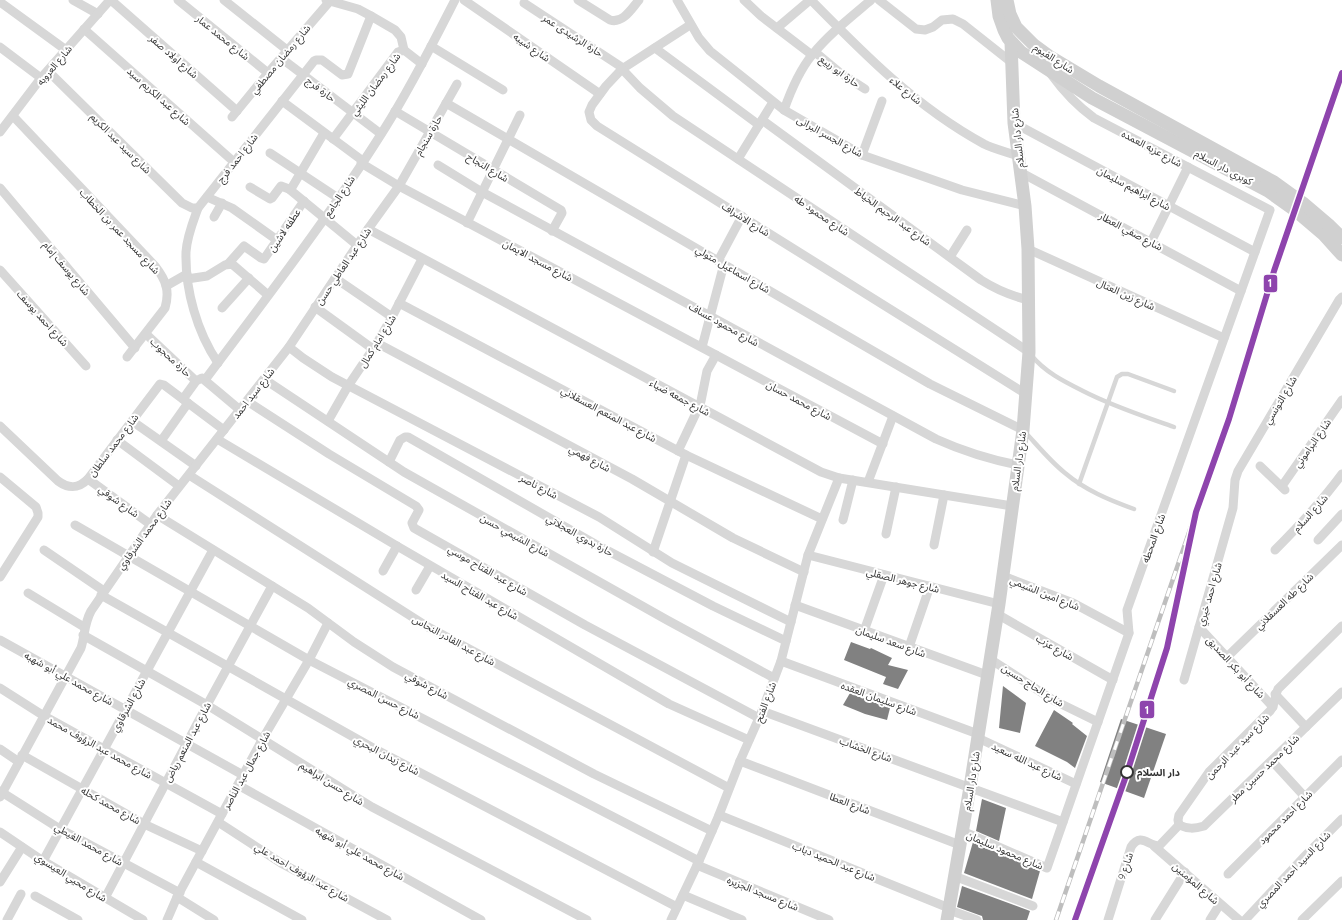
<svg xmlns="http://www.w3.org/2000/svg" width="1342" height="920" font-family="Quicksand,'Noto Sans Arabic',sans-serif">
  <rect width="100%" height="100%" fill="#fff"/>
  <g fill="#818181">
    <path d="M851,642l19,7 1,-1 21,10 -4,7 20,5 -10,19 -15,-5 3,-7 -42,-17z"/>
    <path d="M1003,686l23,17 -6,30 -21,-5z"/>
    <path d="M850,693l40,15 -3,12 -22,-6 -22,-9z"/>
    <path d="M1054,710l19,13 -1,1 15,12 -12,32 -8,-6 -32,-16z"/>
    <path d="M1121,719l45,15 -22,64 -44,-16z"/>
    <path d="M982,799l24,9 -7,33 -23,-10z"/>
    <path d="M973,842l67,29 -8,28 -68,-26z"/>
    <path d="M962,886l68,25 -3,9h-44l-1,-4 -3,-1 -22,-8z"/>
  </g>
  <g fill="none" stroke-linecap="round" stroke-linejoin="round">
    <g stroke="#d7d7d7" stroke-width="4.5">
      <path d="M1031,355c14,17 32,26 52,36 29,15 60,25 91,36"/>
      <path d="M1025,432c13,14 25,29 40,41 20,17 44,27 69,36"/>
      <path d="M1079,484l38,-107 5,-3h6l46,17"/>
    </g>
    <g stroke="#d7d7d7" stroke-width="9">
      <path d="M73,0l25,14"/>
      <path d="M111,0l126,111"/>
      <path d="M178,0l90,73"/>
      <path d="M224,0l63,50"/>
      <path d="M326,0l32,9 13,7 24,14 6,7 3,13"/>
      <path d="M464,0l136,94"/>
      <path d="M578,0l32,20c13,4 22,-12 29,-20"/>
      <path d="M677,0l22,38 11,13 74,59 78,45 100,35 63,16"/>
      <path d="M744,0l17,16 51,39"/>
      <path d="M811,0c53,54 105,107 173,144 10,5 23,8 34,12"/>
      <path d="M879,0l37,29 9,1 8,-3 9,-7 11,-1 10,5 48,38"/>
      <path d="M0,2l66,48"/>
      <path d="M524,3l99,65"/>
      <path d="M690,25l-68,44 -16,17 -14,19 -3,7 2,8 6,6 429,268"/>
      <path d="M777,28l33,-28"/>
      <path d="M84,29l150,133"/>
      <path d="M431,46l72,44"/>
      <path d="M0,47l41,31"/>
      <path d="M655,48l104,77"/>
      <path d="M815,52l24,20 26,17"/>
      <path d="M281,58l100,76"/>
      <path d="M622,69l18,19 33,28 356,236"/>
      <path d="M48,71l134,132 10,5h6"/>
      <path d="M282,101l81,60"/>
      <path d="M446,103l484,281 93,46"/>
      <path d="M784,110c7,-20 15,-39 28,-55 17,-21 39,-38 59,-55"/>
      <path d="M395,111l166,99 1,3 -10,18"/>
      <path d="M13,116l142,150c11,14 15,25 10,42l-38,49"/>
      <path d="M232,117l36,-44 62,-72"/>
      <path d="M762,120l219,160c16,10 30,16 48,20"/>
      <path d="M1014,123l241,129"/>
      <path d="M0,132l41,-54 69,-78"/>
      <path d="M333,139l65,-87 6,-2 18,14"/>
      <path d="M270,153l68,45"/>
      <path d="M862,155l20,-54"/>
      <path d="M738,159l35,-57"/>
      <path d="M361,163l38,23 484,258"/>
      <path d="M438,165l44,27 454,247c29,13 51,20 82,26"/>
      <path d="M1020,172l221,119"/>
      <path d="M250,187l20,12 2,-1 9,-12 8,3h2l33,-56"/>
      <path d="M0,188l135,160"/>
      <path d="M289,189l68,56"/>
      <path d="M207,197l25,11 45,32"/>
      <path d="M214,217l8,-14"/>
      <path d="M467,223l53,-108"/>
      <path d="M368,229l453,243 18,6 173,28"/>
      <path d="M1151,242l37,-75"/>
      <path d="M1028,249l196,89"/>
      <path d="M950,257l17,-27"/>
      <path d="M718,261l24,-45"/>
      <path d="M228,264l16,-18 17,12 3,1 40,-58"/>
      <path d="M0,270l86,96"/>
      <path d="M335,278l57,39"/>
      <path d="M187,279l20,-3 18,-11 7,-1 36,31"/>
      <path d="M166,286l21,-12"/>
      <path d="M399,303l287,152 136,64"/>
      <path d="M315,307l58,42"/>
      <path d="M222,308l27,-30"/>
      <path d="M146,334l50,47"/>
      <path d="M377,343l255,136 101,59 71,34"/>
      <path d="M289,347l14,11 29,19 267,140 73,46 119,59"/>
      <path d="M702,347l22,-83"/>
      <path d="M218,363c-21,-31 -33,-73 -32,-111 1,-16 7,-30 12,-44l116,-147 2,-1h6l20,15 6,-1 23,-58"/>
      <path d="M264,379l140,93 263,148 107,58"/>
      <path d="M205,380c62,-83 125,-164 180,-252 26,-41 48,-85 70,-128"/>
      <path d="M183,399l13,-18 6,-3 38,32"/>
      <path d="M247,401l82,53 87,52 3,4 -7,13 2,5 171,97 174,93"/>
      <path d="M132,421l64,45"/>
      <path d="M328,421l20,-35 29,-43 15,-26 30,-58"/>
      <path d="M0,426l58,55c11,8 20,8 30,-2l72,-95 4,1 60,45"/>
      <path d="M217,439l180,107 272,158 80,36"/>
      <path d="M117,440l62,46"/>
      <path d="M161,441l27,-38"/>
      <path d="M678,451l18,-38 5,-12 6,-30 9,-16"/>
      <path d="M389,462l11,-22 5,-3h3l187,107 118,62 73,35"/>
      <path d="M1260,466l25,24"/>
      <path d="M189,475l239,152 301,161"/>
      <path d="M0,477l36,30 2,6v4l-38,60"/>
      <path d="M88,479l62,45"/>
      <path d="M868,482l25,-66"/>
      <path d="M1282,486l60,-86"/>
      <path d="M157,515l151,93 46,34 39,25 201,107 118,57"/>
      <path d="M843,520l10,-40"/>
      <path d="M75,525l234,135 390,201"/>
      <path d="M886,534l10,-47"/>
      <path d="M1318,540l24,-26"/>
      <path d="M934,545l10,-50"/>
      <path d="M44,550l60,41"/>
      <path d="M1275,550c24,-24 47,-49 67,-76"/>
      <path d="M653,552l33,-97"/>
      <path d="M808,555l191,49"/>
      <path d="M383,571l14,-25"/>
      <path d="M1003,576l70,27 56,30"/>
      <path d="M416,590l14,-24"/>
      <path d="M28,593l56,34"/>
      <path d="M101,595l272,153 304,159"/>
      <path d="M795,605l192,70"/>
      <path d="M997,614l116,66"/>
      <path d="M1199,627l74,80"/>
      <path d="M864,631l20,-56"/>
      <path d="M83,635l124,70 165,102 215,113"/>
      <path d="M0,640l243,135"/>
      <path d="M909,647l21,-61"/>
      <path d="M1227,657l115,-112"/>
      <path d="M990,659l63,41 45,22"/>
      <path d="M781,661l197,73"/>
      <path d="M1184,680l49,-172 2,-28 3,-9 101,-171 3,-3"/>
      <path d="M0,688l44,28 178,98"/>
      <path d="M1275,694l31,33"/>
      <path d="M762,711l301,111"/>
      <path d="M978,738l98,46"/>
      <path d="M0,749l19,13"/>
      <path d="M22,755l122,69 58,27"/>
      <path d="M740,761l220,84"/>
      <path d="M1272,761l33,36"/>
      <path d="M238,785l243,135"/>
      <path d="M0,791l60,38 120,64"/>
      <path d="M0,797l81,-149c4,-13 3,-24 10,-37l66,-96 132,-168 79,-118 31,-43 58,-102"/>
      <path d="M719,815l230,93"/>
      <path d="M218,822l63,41 106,57"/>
      <path d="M1179,825l-1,-5 1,-5 30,-43 61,-61c6,-7 4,-14 8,-22l64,-63"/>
      <path d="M1179,825c9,4 15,4 25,1l138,-134"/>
      <path d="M962,831l85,37 82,-235 -2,-23 143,-400 -176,-92c-18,-13 -30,-26 -43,-44"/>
      <path d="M0,832l43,29 100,59"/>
      <path d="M1154,846l85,74"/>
      <path d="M43,861l170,-311"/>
      <path d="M196,862l106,58"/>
      <path d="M697,865l132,55"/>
      <path d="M1228,874l114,-114"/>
      <path d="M954,876l79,30"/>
      <path d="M0,882l22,-35"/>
      <path d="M683,895l59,25"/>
      <path d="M35,896l43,24"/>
      <path d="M177,897l37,23"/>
      <path d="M105,898l102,-193 65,-119"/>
      <path d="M949,910l28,10"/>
      <path d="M7,920l14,-26"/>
      <path d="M167,920l10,-23 85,-157 47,-80 19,-37"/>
      <path d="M671,920l28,-59 20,-46 21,-54 22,-50 19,-50 27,-106 31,-77"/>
      <path d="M1108,920l23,-73c10,-15 17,-1 28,-1l20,-21"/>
      <path d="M1155,920l30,-48"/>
      <path d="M1210,920l10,-16"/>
      <path d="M1245,920l58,-62 39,-39"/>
      <path d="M1302,920l40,-39"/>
    </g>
    <g stroke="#d0d0d0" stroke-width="13">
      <path d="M997,0l2,16 5,14 4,8 13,14 71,46 176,93 28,20 27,23 19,21"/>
      <path d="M1007,0l3,14 6,13 18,18 15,11 50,30 175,96 29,21 27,23 12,12"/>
      <path d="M947,920l23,-133 29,-183 24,-174 6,-78 -1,-103 -3,-43 -11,-83 -3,-81"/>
    </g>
    <defs>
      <path id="rail" d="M1056,920l140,-408"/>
    </defs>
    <use href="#rail" stroke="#bebebe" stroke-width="4.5"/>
    <use href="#rail" stroke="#fff" stroke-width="3" stroke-dasharray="9" stroke-linecap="butt"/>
    <defs>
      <path id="metro-1" d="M1075,920l51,-144 41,-128 29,-136 33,-93 45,-148 68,-198"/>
    </defs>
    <use href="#metro-1" stroke="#fff" stroke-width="9"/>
    <use href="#metro-1" stroke="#8e44ad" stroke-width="6"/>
  </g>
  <circle fill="#fff" stroke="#333" stroke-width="2" cx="1127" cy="772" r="6"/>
  <g text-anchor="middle" stroke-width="4" stroke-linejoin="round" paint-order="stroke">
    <g font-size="10" fill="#333" stroke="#fff">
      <text transform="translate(573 35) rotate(33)" y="4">حارة الرشيدى عمر</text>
      <text transform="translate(223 37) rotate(39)" y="4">شارع محمد عمار</text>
      <text transform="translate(532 47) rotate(35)" y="4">شارع شيبه</text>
      <text transform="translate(174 56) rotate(41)" y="4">شارع اولاد صفر</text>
      <text transform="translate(1054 58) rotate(33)" y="4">شارع الفيوم</text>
      <text transform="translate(280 59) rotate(-50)" y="4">شارع رمضان مصطفي</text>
      <text transform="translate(54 65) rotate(-50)" y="4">شارع العروبه</text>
      <text transform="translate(840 71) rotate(36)" y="4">حارة ابو ربيع</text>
      <text transform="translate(375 84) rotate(-53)" y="4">شارع رمضان الليثي</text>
      <text transform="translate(321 89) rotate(37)" y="4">حارة فرج</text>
      <text transform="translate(906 90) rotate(39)" y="4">شارع علاء</text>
      <text transform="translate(159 96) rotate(42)" y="4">شارع عبد الكريم سيد</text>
      <text transform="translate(428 135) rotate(-60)" y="4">حارة سنجام</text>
      <text transform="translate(830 136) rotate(29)" y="4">شارع الجسر البرانى</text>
      <text transform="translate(1017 138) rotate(-96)" y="4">شارع دار السلام</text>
      <text transform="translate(121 143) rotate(45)" y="4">شارع سيد عبد الكريم</text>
      <text transform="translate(1152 148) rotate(28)" y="4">شارع عزبه العمده</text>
      <text transform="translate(237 158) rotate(-52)" y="4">شارع احمد فرج</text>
      <text transform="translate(488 167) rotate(31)" y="4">شارع النجاح</text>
      <text transform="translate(1224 167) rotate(28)" y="4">كوبري دار السلام</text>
      <text transform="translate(1134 188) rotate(28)" y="4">شارع ابراهيم سليمان</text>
      <text transform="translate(339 196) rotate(-56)" y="4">شارع الجامع</text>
      <text transform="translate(822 215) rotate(34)" y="4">شارع محمود طه</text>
      <text transform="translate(893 216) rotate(36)" y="4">شارع عبد الرحيم الخياط</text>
      <text transform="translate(746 219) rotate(32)" y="4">شارع الاشراف</text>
      <text transform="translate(284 230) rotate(-56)" y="4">عطفه لاشين</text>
      <text transform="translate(120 231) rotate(47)" y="4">شارع مسجد عمر بن الخطاب</text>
      <text transform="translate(1131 231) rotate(28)" y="4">شارع صفي العطار</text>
      <text transform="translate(538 260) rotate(28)" y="4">شارع مسجد الايمان</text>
      <text transform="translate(343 266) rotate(-56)" y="4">شارع عبد العاطي حسن</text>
      <text transform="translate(67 268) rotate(50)" y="4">شارع يوسف إمام</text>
      <text transform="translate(733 269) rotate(30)" y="4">شارع اسماعيل متولي</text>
      <text transform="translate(1126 294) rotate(24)" y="4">شارع زين العتال</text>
      <text transform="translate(43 318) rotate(48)" y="4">شارع احمد يوسف</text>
      <text transform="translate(724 324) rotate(29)" y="4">شارع محمود عساف</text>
      <text transform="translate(377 341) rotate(-58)" y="4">شارع امام كمال</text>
      <text transform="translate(171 357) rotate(43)" y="4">حارة محجوب</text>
      <text transform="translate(253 393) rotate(-52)" y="4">شارع سيد احمد</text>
      <text transform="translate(680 397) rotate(28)" y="4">شارع جمعه ضياء</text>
      <text transform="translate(799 400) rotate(28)" y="4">شارع محمد حسان</text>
      <text transform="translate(1280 400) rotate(-59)" y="4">شارع التونسي</text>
      <text transform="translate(609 414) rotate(28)" y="4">شارع عبد المنعم العسقلاني</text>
      <text transform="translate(1312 443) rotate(-55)" y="4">شارع البراموني</text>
      <text transform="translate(113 445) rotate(-53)" y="4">شارع محمد سلطان</text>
      <text transform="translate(590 458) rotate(28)" y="4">شارع فهمي</text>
      <text transform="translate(1018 461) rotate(-82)" y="4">شارع دار السلام</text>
      <text transform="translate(539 486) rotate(28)" y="4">شارع ناصر</text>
      <text transform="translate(119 501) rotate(36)" y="4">شارع شوقي</text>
      <text transform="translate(1310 513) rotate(-48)" y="4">شارع السلام</text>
      <text transform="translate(144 534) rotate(-54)" y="4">شارع محمد الشرقاوي</text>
      <text transform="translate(515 535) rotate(29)" y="4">شارع الشيمي حسن</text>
      <text transform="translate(580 535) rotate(29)" y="4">حارة بدوي العجلاتي</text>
      <text transform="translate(1153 538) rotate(-70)" y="4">شارع المحطه</text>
      <text transform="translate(488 570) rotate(30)" y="4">شارع عبد الفتاح موسي</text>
      <text transform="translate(903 580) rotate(14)" y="4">شارع جوهر الصقلي</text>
      <text transform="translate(1045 593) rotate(22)" y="4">شارع امين الشيمي</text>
      <text transform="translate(1209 594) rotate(-74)" y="4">شارع احمد خيري</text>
      <text transform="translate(480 595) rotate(30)" y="4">شارع عبد الفتاح السيد</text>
      <text transform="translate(1284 601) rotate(-44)" y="4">شارع طه العسقلاني</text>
      <text transform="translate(454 640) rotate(29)" y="4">شارع عبد القادر النحاس</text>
      <text transform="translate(891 641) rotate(20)" y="4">شارع سعد سليمان</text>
      <text transform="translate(1055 647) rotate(30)" y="4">شارع عزب</text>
      <text transform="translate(1236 667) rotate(47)" y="4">شارع أبو بكر الصديق</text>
      <text transform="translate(69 678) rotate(29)" y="4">شارع محمد علي أبو شهبه</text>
      <text transform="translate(427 685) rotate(28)" y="4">شارع شوقي</text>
      <text transform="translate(1033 685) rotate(32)" y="4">شارع الحاج حسين</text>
      <text transform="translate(384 698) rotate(27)" y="4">شارع حسن المصري</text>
      <text transform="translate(879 698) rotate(20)" y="4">شارع سليمان العقده</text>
      <text transform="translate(765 702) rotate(-69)" y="4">شارع الفتح</text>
      <text transform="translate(128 705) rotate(-61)" y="4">شارع الشرقاوي</text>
      <text transform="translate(187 742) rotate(-62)" y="4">شارع عبد المنعم رياض</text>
      <text transform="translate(1237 746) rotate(-46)" y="4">شارع سيد عبد الرحمن</text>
      <text transform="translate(100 747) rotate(29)" y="4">شارع محمد عبد الرؤوف محمد</text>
      <text transform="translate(866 749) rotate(20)" y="4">شارع الخشاب</text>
      <text transform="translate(387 755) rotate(28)" y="4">شارع زيدان البحري</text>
      <text transform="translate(1027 761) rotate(25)" y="4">شارع عبد الله سعيد</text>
      <text transform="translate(1264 768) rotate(-44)" y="4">شارع محمد حسين مطر</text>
      <text transform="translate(246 770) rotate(-61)" y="4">شارع جمال عبد الناصر</text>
      <text transform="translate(971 781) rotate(-81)" y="4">شارع دار السلام</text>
      <text transform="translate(332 783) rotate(32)" y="4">شارع حسن ابراهيم</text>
      <text transform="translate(850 803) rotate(21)" y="4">شارع العطا</text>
      <text transform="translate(111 805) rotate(29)" y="4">شارع محمد كحله</text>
      <text transform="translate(1285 817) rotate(-45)" y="4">شارع احمد محمود</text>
      <text transform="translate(89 844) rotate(29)" y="4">شارع محمد الغيطي</text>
      <text transform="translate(1005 850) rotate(23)" y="4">شارع محمود سليمان</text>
      <text transform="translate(360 853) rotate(29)" y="4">شارع محمد علي أبو شهبه</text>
      <text transform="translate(834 861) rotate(22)" y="4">شارع عبد الحميد دياب</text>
      <text transform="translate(1125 866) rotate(-72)" y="4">شارع 9</text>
      <text transform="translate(1293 869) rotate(-46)" y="4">شارع السيد احمد المصري</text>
      <text transform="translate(302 872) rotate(30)" y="4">شارع عبد الرؤوف احمد علي</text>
      <text transform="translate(71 877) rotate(32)" y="4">شارع محيي العيسوي</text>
      <text transform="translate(1196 883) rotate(41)" y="4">شارع المؤمنين</text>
      <text transform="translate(763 893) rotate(22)" y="4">شارع مسجد الجزيره</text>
    </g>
    <g font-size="10" font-weight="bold" fill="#333" stroke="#fff" text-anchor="start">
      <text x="1137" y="776">دار السلام</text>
    </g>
  </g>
  <g stroke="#fff" stroke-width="1.5">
    <rect x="1263" y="274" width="15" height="19" rx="4" fill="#8e44ad"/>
    <rect x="1139" y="700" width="16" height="19" rx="4" fill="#8e44ad"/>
  </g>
  <g font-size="11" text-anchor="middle" font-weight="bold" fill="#fff">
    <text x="1270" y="287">1</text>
    <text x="1147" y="714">1</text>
  </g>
</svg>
